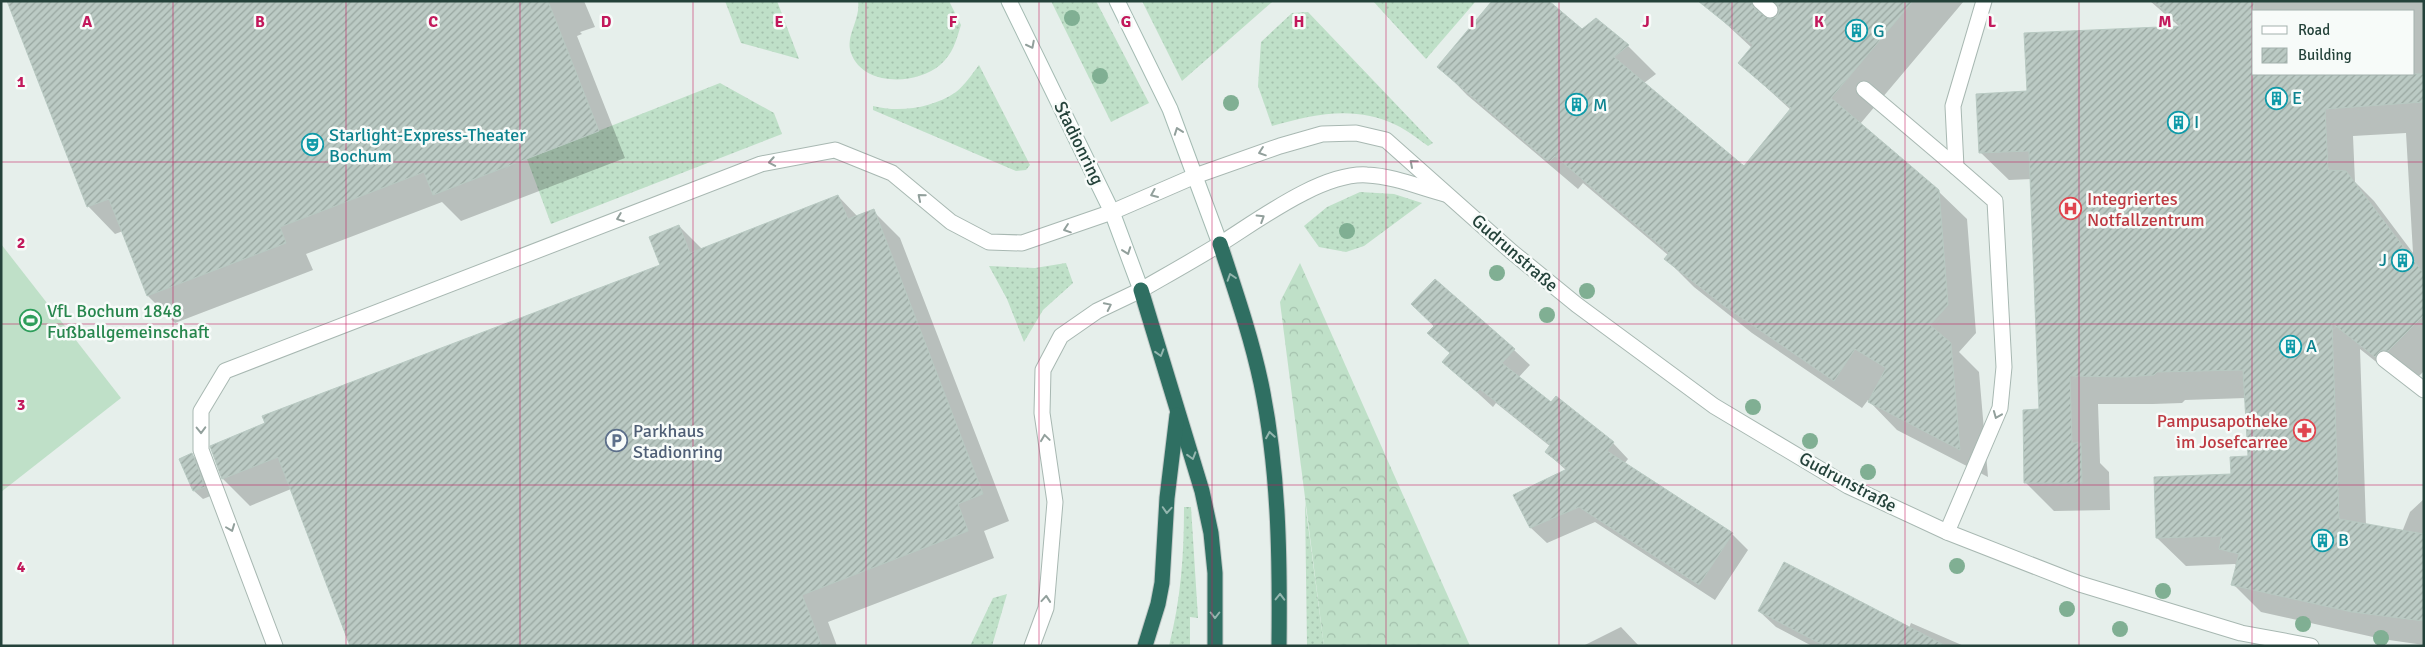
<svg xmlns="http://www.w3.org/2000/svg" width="2425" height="647" font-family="Signika,sans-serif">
  <defs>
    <pattern id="grass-dots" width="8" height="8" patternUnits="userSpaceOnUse" patternTransform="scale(1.25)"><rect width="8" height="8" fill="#bfe0c8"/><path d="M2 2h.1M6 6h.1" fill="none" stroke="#a4c1ad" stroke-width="1.8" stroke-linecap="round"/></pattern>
    <pattern id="forest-crowns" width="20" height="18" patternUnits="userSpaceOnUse" patternTransform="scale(1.25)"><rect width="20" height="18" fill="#bfe0c8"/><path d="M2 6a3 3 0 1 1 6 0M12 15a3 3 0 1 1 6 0" fill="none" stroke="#a4c1ad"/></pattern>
    <pattern id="building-hatch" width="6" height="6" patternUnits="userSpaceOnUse" patternTransform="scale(1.25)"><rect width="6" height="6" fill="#bbcac4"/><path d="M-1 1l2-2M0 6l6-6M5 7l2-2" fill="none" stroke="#98a6a0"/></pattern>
  </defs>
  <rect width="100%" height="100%" fill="#e6efeb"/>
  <g fill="url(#grass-dots)">
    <path d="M725,1h52l22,58 -58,-16z"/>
    <path d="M858,1h91l12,24c-5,16 -8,29 -21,40 -23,20 -77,22 -89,-12 -6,-17 10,-34 7,-52z"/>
    <path d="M1051,1h45l53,102 -38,19z"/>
    <path d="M1142,1h131l-91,80z"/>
    <path d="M1373,1h103l-50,58z"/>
    <path d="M1308,12l125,131 -5,3c-10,-7 -21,-16 -32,-21 -41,-20 -82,-11 -124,1l-14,-40 3,-44 31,-29z"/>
    <path d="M979,65l51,100 -4,5 -10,1 -143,-61v-4c26,7 60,2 83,-14 9,-7 16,-18 23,-27z"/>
    <path d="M720,83l54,30 8,21 -231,90 -24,-65z"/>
    <path d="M1360,192l34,2 28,9 -58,43 -18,6 -27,-5 -15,-21 23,-19z"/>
    <path d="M1066,263l7,20 -30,27 -19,32 -17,-43 -18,-33 46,2z"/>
    <path d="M1305,502l19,144h-17z"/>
    <path d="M1184,507h7l7,111 -8,-1v29h-21c12,-48 15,-90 15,-139z"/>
    <path d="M1007,594l-15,52h-22l23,-48z"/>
  </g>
  <path fill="url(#forest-crowns)" d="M1300,263l170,383h-146l-44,-344z"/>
  <path fill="#bfe0c8" d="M1,244l120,154 -120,94z"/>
  <g fill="#0003" fill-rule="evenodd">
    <path d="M8,1h576l11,26 -15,5 2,2 -5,2 48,122 -164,63 -19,-19 -136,52 7,16 -138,53 -27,-27 -25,-65 -8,3 -27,-28z"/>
    <path d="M1716,1h248l-104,123 78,67 29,28 9,114 -17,19 20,20 9,105 -91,-47 -29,-30 -6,8 -110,-75 -58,-46 -29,-29 3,-3 -85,-72 -5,6 -111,-94 -28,-29 143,-35 14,-11 32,26 28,28 -12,9 100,85 47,-58 -52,-47 13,-15 -42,-39z"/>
    <path d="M2150,1h274v370l-8,8 -8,-1 -4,6 -44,-35 6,176 36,7 8,-20 14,-13v146l-42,-6 -121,-27 -28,-28 4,-18 -2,-2 -49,2 -29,-28 75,-63 17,-17 -3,-60 -61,2 -3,3 -29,1h-55l2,59 9,9 1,38 -56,1 -28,-28 14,-72 -8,-232 -23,1 -29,-28 48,-60 153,-64zM2254,11h160v63h-160zM2406,133l7,120 -39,-52 -19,-19 -2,-46z"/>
    <path d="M838,196l20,21 15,-6 27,27 109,283 -25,10 10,27 -166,64 9,24h-486l-60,-157 -41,17 -27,-27 -11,-32 450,-181 17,-40 23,23z"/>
    <path d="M1429,333l85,17 16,15 -12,13 34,26 61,39 15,16 -4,5 108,70 16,16 -33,50 -120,-78 -48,21 -16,-15 -16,-32 52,-25 -21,-19 5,-5 -55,-44 -3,4 -49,-45 7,-8z"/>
    <path d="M192,455l9,8 12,32 -10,4 -9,-8 -13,-32z"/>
    <path d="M1759,611l150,17 2,-5 53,23h-152l-36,-19z"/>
    <path d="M1621,627l18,19h-56z"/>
  </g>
  <g fill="url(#building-hatch)" stroke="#b8c9c2">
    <path d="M7,1h541l51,130 -166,64 -9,-23 -144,55 6,16 -139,53 -38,-97 -22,8z"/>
    <path d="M1492,1h57l33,28 14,-11 33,27 -15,12 130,109 47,-58 -53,-45 15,-18 -55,-44h53l3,7 15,11 8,-2 2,-5v-5l-5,-6h139l-82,97 108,92 9,115 -18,20 21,18 9,107 -92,-48 18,-34 -31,-19 -21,32 -111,-76 -59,-46 5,-6 -114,-97 -6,6 -112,-95z"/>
    <path d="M2153,1h101v73h170v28l-99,7 3,61 18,1 78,103v41l-36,36h-8l-5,6 -43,-34 7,196 85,15v87l-72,-9 -121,-27 8,-31 -20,-5 3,-13 -66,2 -2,-61 77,-3 -1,-17 18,-1 -5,-86 -86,2 -3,3 -29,2 -55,-1 2,67h9l1,40h-58l-1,-73 16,-1 -10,-258 -50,2 -3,-59 51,-3 -3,-58 158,-7z"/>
    <path d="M838,195l10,24 26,-10 109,285 -25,10 10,27 -166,64 20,51h-472l-72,-189 -56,22 -12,-33 55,-23 -3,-7 398,-151 -11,-28 30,-12 11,28z"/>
    <path d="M1435,279l80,70 -13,14 49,39 5,-6 58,46 -7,9 126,82 -34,52 -120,-78 -49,21 -17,-33 54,-26 -22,-17 5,-7 -70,-56 -3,3 -35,-30 8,-9 -23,-20 7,-7 -23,-22z"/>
    <path d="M192,453l13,34 -12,4 -14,-32z"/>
    <path d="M1784,562l41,21 121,63h-121l-67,-35z"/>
  </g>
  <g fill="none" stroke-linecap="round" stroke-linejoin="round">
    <defs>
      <g id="lane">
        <path d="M1760,1l10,9"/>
        <path d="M1864,89l92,78"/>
        <path d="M2384,359l40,31"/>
        <path d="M1947,532l53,-124 4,-41 -9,-166 -39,-34 -3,-61 31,-105"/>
        <path d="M275,646l-74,-196v-39l24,-40 536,-207 74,-14 57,23 59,49 38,20 33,1 90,-31"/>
        <path d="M1032,646l14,-38 9,-106 -13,-89 1,-43 18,-34 36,-25 44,-21"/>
      </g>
      <g id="street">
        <path d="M1112,212l83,-36 85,-30 42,-12 34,-1 30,7 126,112 65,53 137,101 134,80 99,46 133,52 161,49 70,13"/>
        <path d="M1141,290c26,-15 53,-30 79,-46 37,-23 102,-72 147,-69 26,1 52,12 78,19"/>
      </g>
      <g id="secondary">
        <path d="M1009,1l103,211 29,78"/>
        <path d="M1117,1l53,108 50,135"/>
      </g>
      <g id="highway">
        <path d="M1220,244c15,46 31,92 41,139 18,87 19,175 18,263"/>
        <path d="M1141,290l61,201 9,42 4,40v73"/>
        <path d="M1145,646l13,-42 4,-21 5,-85 10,-83"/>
      </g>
    </defs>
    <use href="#lane" stroke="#a8b8b2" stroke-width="17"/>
    <use href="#street" stroke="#a8b8b2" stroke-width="17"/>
    <use href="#secondary" stroke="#a4bbb3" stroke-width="17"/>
    <use href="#highway" stroke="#c2cac8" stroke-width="17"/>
    <use href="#lane" stroke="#fff" stroke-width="15"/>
    <use href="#street" stroke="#fff" stroke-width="15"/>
    <use href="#secondary" stroke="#fff" stroke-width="15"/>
    <use href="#highway" stroke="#2f6f62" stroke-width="15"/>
  </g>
  <g fill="#80af93">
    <circle cx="1072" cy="18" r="8"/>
    <circle cx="1100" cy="76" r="8"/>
    <circle cx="1231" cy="103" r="8"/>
    <circle cx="1347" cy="231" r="8"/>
    <circle cx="1497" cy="273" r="8"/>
    <circle cx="1587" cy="291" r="8"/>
    <circle cx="1547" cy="315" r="8"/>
    <circle cx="1753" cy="407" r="8"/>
    <circle cx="1810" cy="441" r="8"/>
    <circle cx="1868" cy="472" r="8"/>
    <circle cx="1957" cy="566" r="8"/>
    <circle cx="2163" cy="591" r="8"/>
    <circle cx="2067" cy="609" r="8"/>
    <circle cx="2303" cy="624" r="8"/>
    <circle cx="2120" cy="629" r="8"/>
    <circle cx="2381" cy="638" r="8"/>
  </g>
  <defs><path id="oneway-chevron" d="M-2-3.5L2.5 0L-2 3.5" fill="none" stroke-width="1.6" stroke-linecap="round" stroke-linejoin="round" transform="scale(1.25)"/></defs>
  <g stroke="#92a09c">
    <use href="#oneway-chevron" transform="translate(1031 45) rotate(63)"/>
    <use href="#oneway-chevron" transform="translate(1178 131) rotate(-110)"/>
    <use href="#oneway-chevron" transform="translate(1262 152) rotate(161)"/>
    <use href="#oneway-chevron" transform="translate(772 162) rotate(170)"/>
    <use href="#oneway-chevron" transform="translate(1413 163) rotate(-139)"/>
    <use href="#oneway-chevron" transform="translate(1154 194) rotate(157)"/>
    <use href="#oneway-chevron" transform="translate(921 197) rotate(-140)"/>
    <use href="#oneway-chevron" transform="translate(620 218) rotate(159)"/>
    <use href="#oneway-chevron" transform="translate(1261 218) rotate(-32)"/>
    <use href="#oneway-chevron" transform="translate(1067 229) rotate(161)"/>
    <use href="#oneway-chevron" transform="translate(1127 251) rotate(70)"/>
    <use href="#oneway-chevron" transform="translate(1108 306) rotate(-26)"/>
    <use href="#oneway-chevron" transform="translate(1997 415) rotate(112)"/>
    <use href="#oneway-chevron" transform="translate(201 430) rotate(89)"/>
    <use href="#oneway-chevron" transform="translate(1045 438) rotate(-98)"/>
    <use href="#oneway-chevron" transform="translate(231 528) rotate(69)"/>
    <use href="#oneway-chevron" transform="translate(1046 599) rotate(-85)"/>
  </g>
  <g stroke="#93b5ae">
    <use href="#oneway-chevron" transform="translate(1231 277) rotate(-108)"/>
    <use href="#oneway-chevron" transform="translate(1160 353) rotate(73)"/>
    <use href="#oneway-chevron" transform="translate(1270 435) rotate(-99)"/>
    <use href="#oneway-chevron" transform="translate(1192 456) rotate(73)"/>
    <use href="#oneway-chevron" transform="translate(1167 510) rotate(94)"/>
    <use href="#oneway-chevron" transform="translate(1280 597) rotate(-89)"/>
    <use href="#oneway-chevron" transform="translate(1215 615) rotate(90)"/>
  </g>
  <path fill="none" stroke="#c2185b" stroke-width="1" stroke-opacity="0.55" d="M173,1v645M346,1v645M520,1v645M693,1v645M866,1v645M1039,1v645M1212,1v645M1386,1v645M1559,1v645M1732,1v645M1905,1v645M2079,1v645M2252,1v645M1,162h2423M1,324h2423M1,485h2423"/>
  <defs>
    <symbol id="building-ring" viewBox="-11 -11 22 22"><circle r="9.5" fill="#f7fbf9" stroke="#0f9aa8" stroke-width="1.5"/><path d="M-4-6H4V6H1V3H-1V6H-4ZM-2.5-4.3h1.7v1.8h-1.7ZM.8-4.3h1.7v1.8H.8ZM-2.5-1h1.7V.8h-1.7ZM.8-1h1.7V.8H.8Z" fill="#0f9aa8"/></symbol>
    <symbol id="theatre-ring" viewBox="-11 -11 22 22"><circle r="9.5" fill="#f7fbf9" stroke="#0f9aa8" stroke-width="1.5"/><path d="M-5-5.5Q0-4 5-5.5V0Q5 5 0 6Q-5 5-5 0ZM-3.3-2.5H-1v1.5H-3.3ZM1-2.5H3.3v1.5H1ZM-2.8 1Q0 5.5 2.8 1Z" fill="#0f9aa8"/></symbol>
    <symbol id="hospital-ring" viewBox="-11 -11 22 22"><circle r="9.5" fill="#f7fbf9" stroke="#e0444e" stroke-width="1.5"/><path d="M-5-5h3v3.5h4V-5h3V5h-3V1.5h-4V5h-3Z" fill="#e0444e"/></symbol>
    <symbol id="stadium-ring" viewBox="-11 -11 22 22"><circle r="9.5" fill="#f7fbf9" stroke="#2e9e5b" stroke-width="1.5"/><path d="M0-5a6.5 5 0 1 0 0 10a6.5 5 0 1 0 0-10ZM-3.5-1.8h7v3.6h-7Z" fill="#2e9e5b"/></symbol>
    <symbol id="pharmacy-ring" viewBox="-11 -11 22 22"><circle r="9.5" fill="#f7fbf9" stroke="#e0444e" stroke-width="1.5"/><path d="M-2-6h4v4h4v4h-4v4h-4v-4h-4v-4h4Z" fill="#e0444e"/></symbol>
    <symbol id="parking-ring" viewBox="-11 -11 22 22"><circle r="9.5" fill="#f7fbf9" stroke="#5c6f8a" stroke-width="1.5"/><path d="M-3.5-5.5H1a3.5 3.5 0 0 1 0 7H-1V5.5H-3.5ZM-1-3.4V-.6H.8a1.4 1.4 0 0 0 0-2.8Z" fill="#5c6f8a"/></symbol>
  </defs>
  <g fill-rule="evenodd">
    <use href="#building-ring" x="1844" y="18" width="25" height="25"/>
    <use href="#building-ring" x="2264" y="86" width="25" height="25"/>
    <use href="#building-ring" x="1564" y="92" width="25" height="25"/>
    <use href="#building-ring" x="2166" y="110" width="25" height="25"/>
    <use href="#theatre-ring" x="300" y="132" width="25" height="25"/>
    <use href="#hospital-ring" x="2058" y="196" width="25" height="25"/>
    <use href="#building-ring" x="2390" y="248" width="25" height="25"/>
    <use href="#stadium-ring" x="18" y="308" width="25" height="25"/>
    <use href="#building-ring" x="2278" y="334" width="25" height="25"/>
    <use href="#pharmacy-ring" x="2292" y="418" width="25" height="25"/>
    <use href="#parking-ring" x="604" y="428" width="25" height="25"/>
    <use href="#building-ring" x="2310" y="528" width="25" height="25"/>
  </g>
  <g text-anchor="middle" stroke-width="5" stroke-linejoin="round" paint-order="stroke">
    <g font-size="18" fill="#0d838f" stroke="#f7fbf9" text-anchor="start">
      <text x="1873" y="37">G</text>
      <text x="2292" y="104">E</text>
      <text x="1593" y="111">M</text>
      <text x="2194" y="128">I</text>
      <text x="329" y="141">Starlight-Express-Theater<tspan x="329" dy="21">Bochum</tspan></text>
      <text x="2387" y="266" text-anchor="end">J</text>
      <text x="2306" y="352">A</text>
      <text x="2338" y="546">B</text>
    </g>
    <g font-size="18" fill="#24423a" stroke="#f7fbf9">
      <text transform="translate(1079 143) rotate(64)" y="6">Stadionring</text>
      <text transform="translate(1515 253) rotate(41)" y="6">Gudrunstraße</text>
      <text transform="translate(1848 482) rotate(28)" y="6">Gudrunstraße</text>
    </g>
    <g font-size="18" fill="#be3a42" stroke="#f7fbf9" text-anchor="start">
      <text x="2087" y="205">Integriertes<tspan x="2087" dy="21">Notfallzentrum</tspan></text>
      <text x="2288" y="427" text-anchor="end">Pampusapotheke<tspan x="2288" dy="21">im Josefcarree</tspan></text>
    </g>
    <g font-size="18" fill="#27864d" stroke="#f7fbf9" text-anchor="start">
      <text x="47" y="317">VfL Bochum 1848<tspan x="47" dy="21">Fußballgemeinschaft</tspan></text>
    </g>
    <g font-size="18" fill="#4e5e75" stroke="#f7fbf9" text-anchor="start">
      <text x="633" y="437">Parkhaus<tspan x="633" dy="21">Stadionring</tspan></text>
    </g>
  </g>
  <g font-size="16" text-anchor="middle" font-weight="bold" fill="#c2185b" stroke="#f7fbf9" stroke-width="5" stroke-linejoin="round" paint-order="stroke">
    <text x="87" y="27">A</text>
    <text x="260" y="27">B</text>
    <text x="433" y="27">C</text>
    <text x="606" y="27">D</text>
    <text x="779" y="27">E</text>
    <text x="953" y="27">F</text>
    <text x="1126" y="27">G</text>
    <text x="1299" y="27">H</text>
    <text x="1472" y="27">I</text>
    <text x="1646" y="27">J</text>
    <text x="1819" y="27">K</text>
    <text x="1992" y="27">L</text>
    <text x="2165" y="27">M</text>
    <text x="21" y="87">1</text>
    <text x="21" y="248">2</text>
    <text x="21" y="410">3</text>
    <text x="21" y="572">4</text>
  </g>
  <rect width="2425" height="647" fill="none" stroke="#24423a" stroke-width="5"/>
  <rect x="2252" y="10" width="162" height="65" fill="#f7fbf9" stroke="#a3b1ad"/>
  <rect x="2262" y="26" width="25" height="8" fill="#ffffff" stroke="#a3b1ad"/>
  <text x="2298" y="35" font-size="15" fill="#24423a">Road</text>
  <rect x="2262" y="48" width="25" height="15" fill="url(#building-hatch)" stroke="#a3b1ad"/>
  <text x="2298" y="60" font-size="15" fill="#24423a">Building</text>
</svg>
